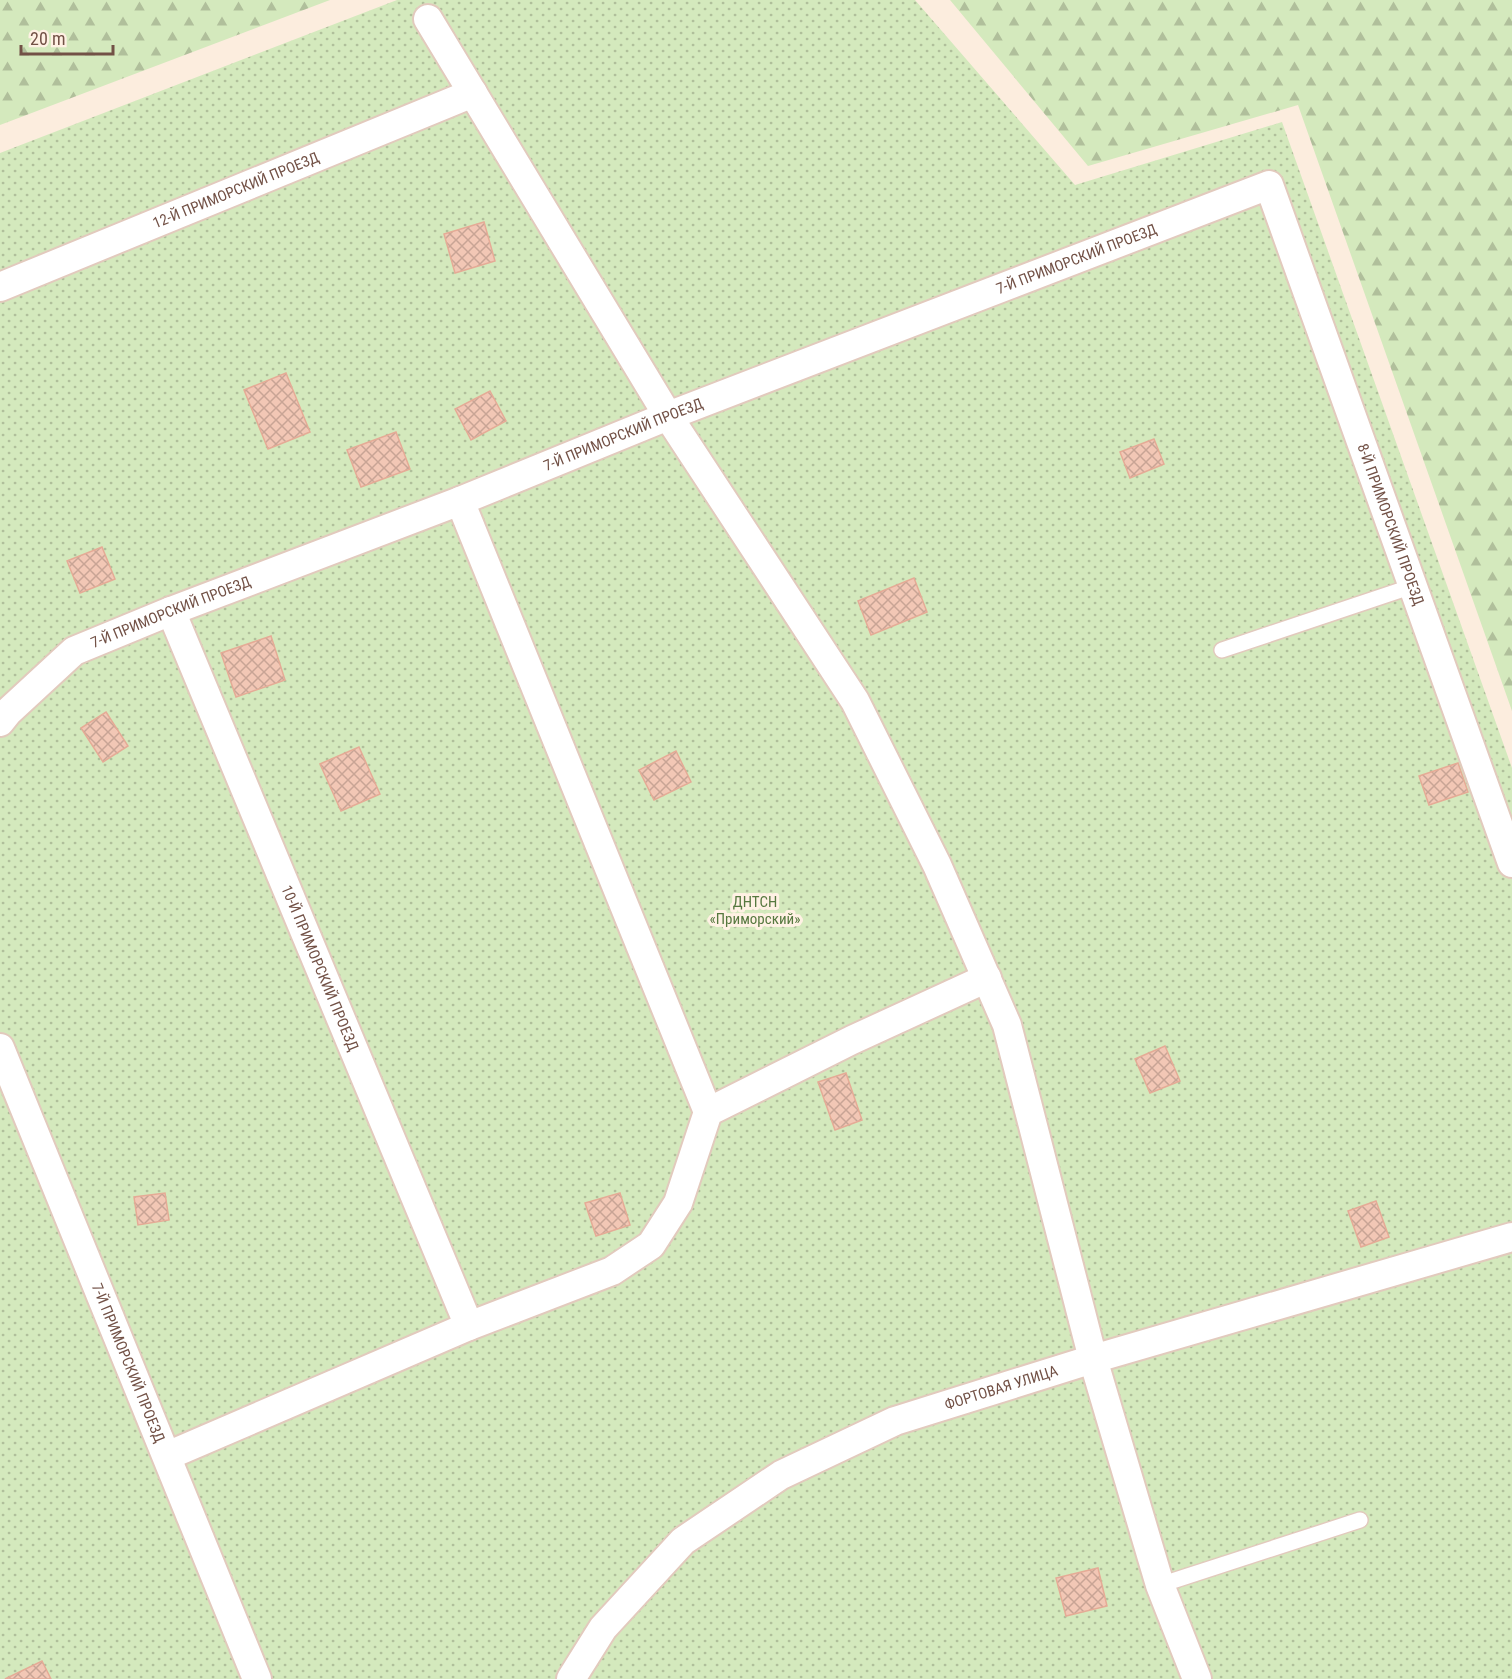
<svg xmlns="http://www.w3.org/2000/svg" width="1512" height="1679" font-family="'Roboto Condensed',sans-serif">
  <defs>
    <pattern id="grass-dots" width="8" height="8" patternUnits="userSpaceOnUse" patternTransform="scale(1.5)"><rect width="8" height="8" fill="#d4e9bd"/><path d="M2 2h.1M6 6h.1" fill="none" stroke="#b0bf9b" stroke-width="1.8" stroke-linecap="round"/></pattern>
    <pattern id="forest-firs" width="22" height="20" patternUnits="userSpaceOnUse" patternTransform="scale(1.5)"><rect width="22" height="20" fill="#d4e9bd"/><path d="M5 1l3.5 6h-7zM16 11l3.5 6h-7z" fill="#b0bf9b"/></pattern>
    <pattern id="building-cross-hatch" width="8" height="8" patternUnits="userSpaceOnUse" patternTransform="scale(1.5)"><rect width="8" height="8" fill="#f2c7b5"/><path d="M0 0l8 8M0 8l8-8" fill="none" stroke="#c8a495"/></pattern>
  </defs>
  <rect width="100%" height="100%" fill="#fcedde"/>
  <path fill="url(#grass-dots)" d="M397,0h518l160,185 207,-63 230,646v911h-1512v-1526z"/>
  <g fill="url(#forest-firs)">
    <path d="M0,0h330l-330,125z"/>
    <path d="M950,0h562v711l-214,-606 -210,61z"/>
  </g>
  <g fill="url(#building-cross-hatch)" stroke="#e5ab96" stroke-width="1.5">
    <path d="M484,222l11,39 -40,12 -11,-39z"/>
    <path d="M286,373l24,59 -42,17 -24,-59z"/>
    <path d="M490,391l16,30 -35,19 -16,-31z"/>
    <path d="M396,432l14,37 -49,18 -14,-37z"/>
    <path d="M1154,439l10,25 -34,14 -10,-26z"/>
    <path d="M102,547l13,32 -35,14 -13,-32z"/>
    <path d="M914,578l13,34 -56,23 -13,-34z"/>
    <path d="M271,636l14,44 -49,17 -15,-44z"/>
    <path d="M106,712l22,34 -25,16 -22,-34z"/>
    <path d="M359,747l21,47 -39,17 -21,-47z"/>
    <path d="M676,751l15,31 -37,18 -15,-30z"/>
    <path d="M1458,763l10,29 -39,13 -10,-29z"/>
    <path d="M1165,1046l15,35 -30,12 -15,-34z"/>
    <path d="M846,1073l16,47 -27,10 -17,-48z"/>
    <path d="M165,1193l4,27 -31,5 -4,-28z"/>
    <path d="M620,1193l10,32 -34,11 -11,-33z"/>
    <path d="M1376,1201l13,36 -28,10 -13,-36z"/>
    <path d="M1098,1568l9,38 -41,10 -10,-38z"/>
    <path d="M42,1661l9,18h-46z"/>
  </g>
  <g fill="none" stroke-linecap="round" stroke-linejoin="round">
    <defs>
      <g id="lane">
        <path d="M1222,650l191,-64"/>
        <path d="M1160,1585l200,-65"/>
      </g>
      <g id="street">
        <path d="M428,19l240,397 187,285 82,164 70,160 86,334 67,226 37,94"/>
        <path id="s1" d="M0,287l473,-194"/>
        <path d="M460,501l248,611"/>
        <path id="s2" d="M171,611l298,715"/>
        <path id="s3" d="M0,722l8,-10 66,-61 97,-40 289,-110 208,-85 601,-231 243,678"/>
        <path id="s4" d="M0,1048l257,631"/>
        <path d="M167,1456l302,-130 143,-55 39,-26 27,-42 30,-91 144,-72 135,-62"/>
        <path id="s5" d="M571,1679l32,-51 80,-87 98,-66 114,-54 198,-62 419,-122"/>
      </g>
    </defs>
    <use href="#lane" stroke="#e2cabd" stroke-width="18"/>
    <use href="#street" stroke="#e2cabd" stroke-width="32"/>
    <use href="#lane" stroke="#fff" stroke-width="15"/>
    <use href="#street" stroke="#fff" stroke-width="28"/>
  </g>
  <g text-anchor="middle" stroke-width="6" stroke-linejoin="round" paint-order="stroke">
    <g font-size="15" fill="#725146" stroke="#fff1e4">
      <text dy="5" stroke="none"><textPath href="#s1" startOffset="255">12-Й ПРИМОРСКИЙ ПРОЕЗД</textPath></text>
      <text dy="5" stroke="none"><textPath href="#s3" startOffset="1179">7-Й ПРИМОРСКИЙ ПРОЕЗД</textPath></text>
      <text dy="5" stroke="none"><textPath href="#s3" startOffset="693">7-Й ПРИМОРСКИЙ ПРОЕЗД</textPath></text>
      <text dy="5" stroke="none"><textPath href="#s3" startOffset="1746">8-Й ПРИМОРСКИЙ ПРОЕЗД</textPath></text>
      <text dy="5" stroke="none"><textPath href="#s3" startOffset="207">7-Й ПРИМОРСКИЙ ПРОЕЗД</textPath></text>
      <text dy="5" stroke="none"><textPath href="#s2" startOffset="387">10-Й ПРИМОРСКИЙ ПРОЕЗД</textPath></text>
      <text dy="5" stroke="none"><textPath href="#s4" startOffset="340">7-Й ПРИМОРСКИЙ ПРОЕЗД</textPath></text>
      <text dy="5" stroke="none"><textPath href="#s5" startOffset="534">ФОРТОВАЯ УЛИЦА</textPath></text>
    </g>
    <g font-size="15" fill="#56783f" stroke="#fff1e4">
      <text x="755" y="907">ДНТСН<tspan x="755" dy="17">«Приморский»</tspan></text>
    </g>
  </g>
  <path d="M21 45v9h92v-9" fill="none" stroke="#725146" stroke-width="3"/>
  <text x="30" y="45" font-size="18" fill="#725146" stroke="#fff1e4" stroke-width="4.5" paint-order="stroke">20 m</text>
</svg>
